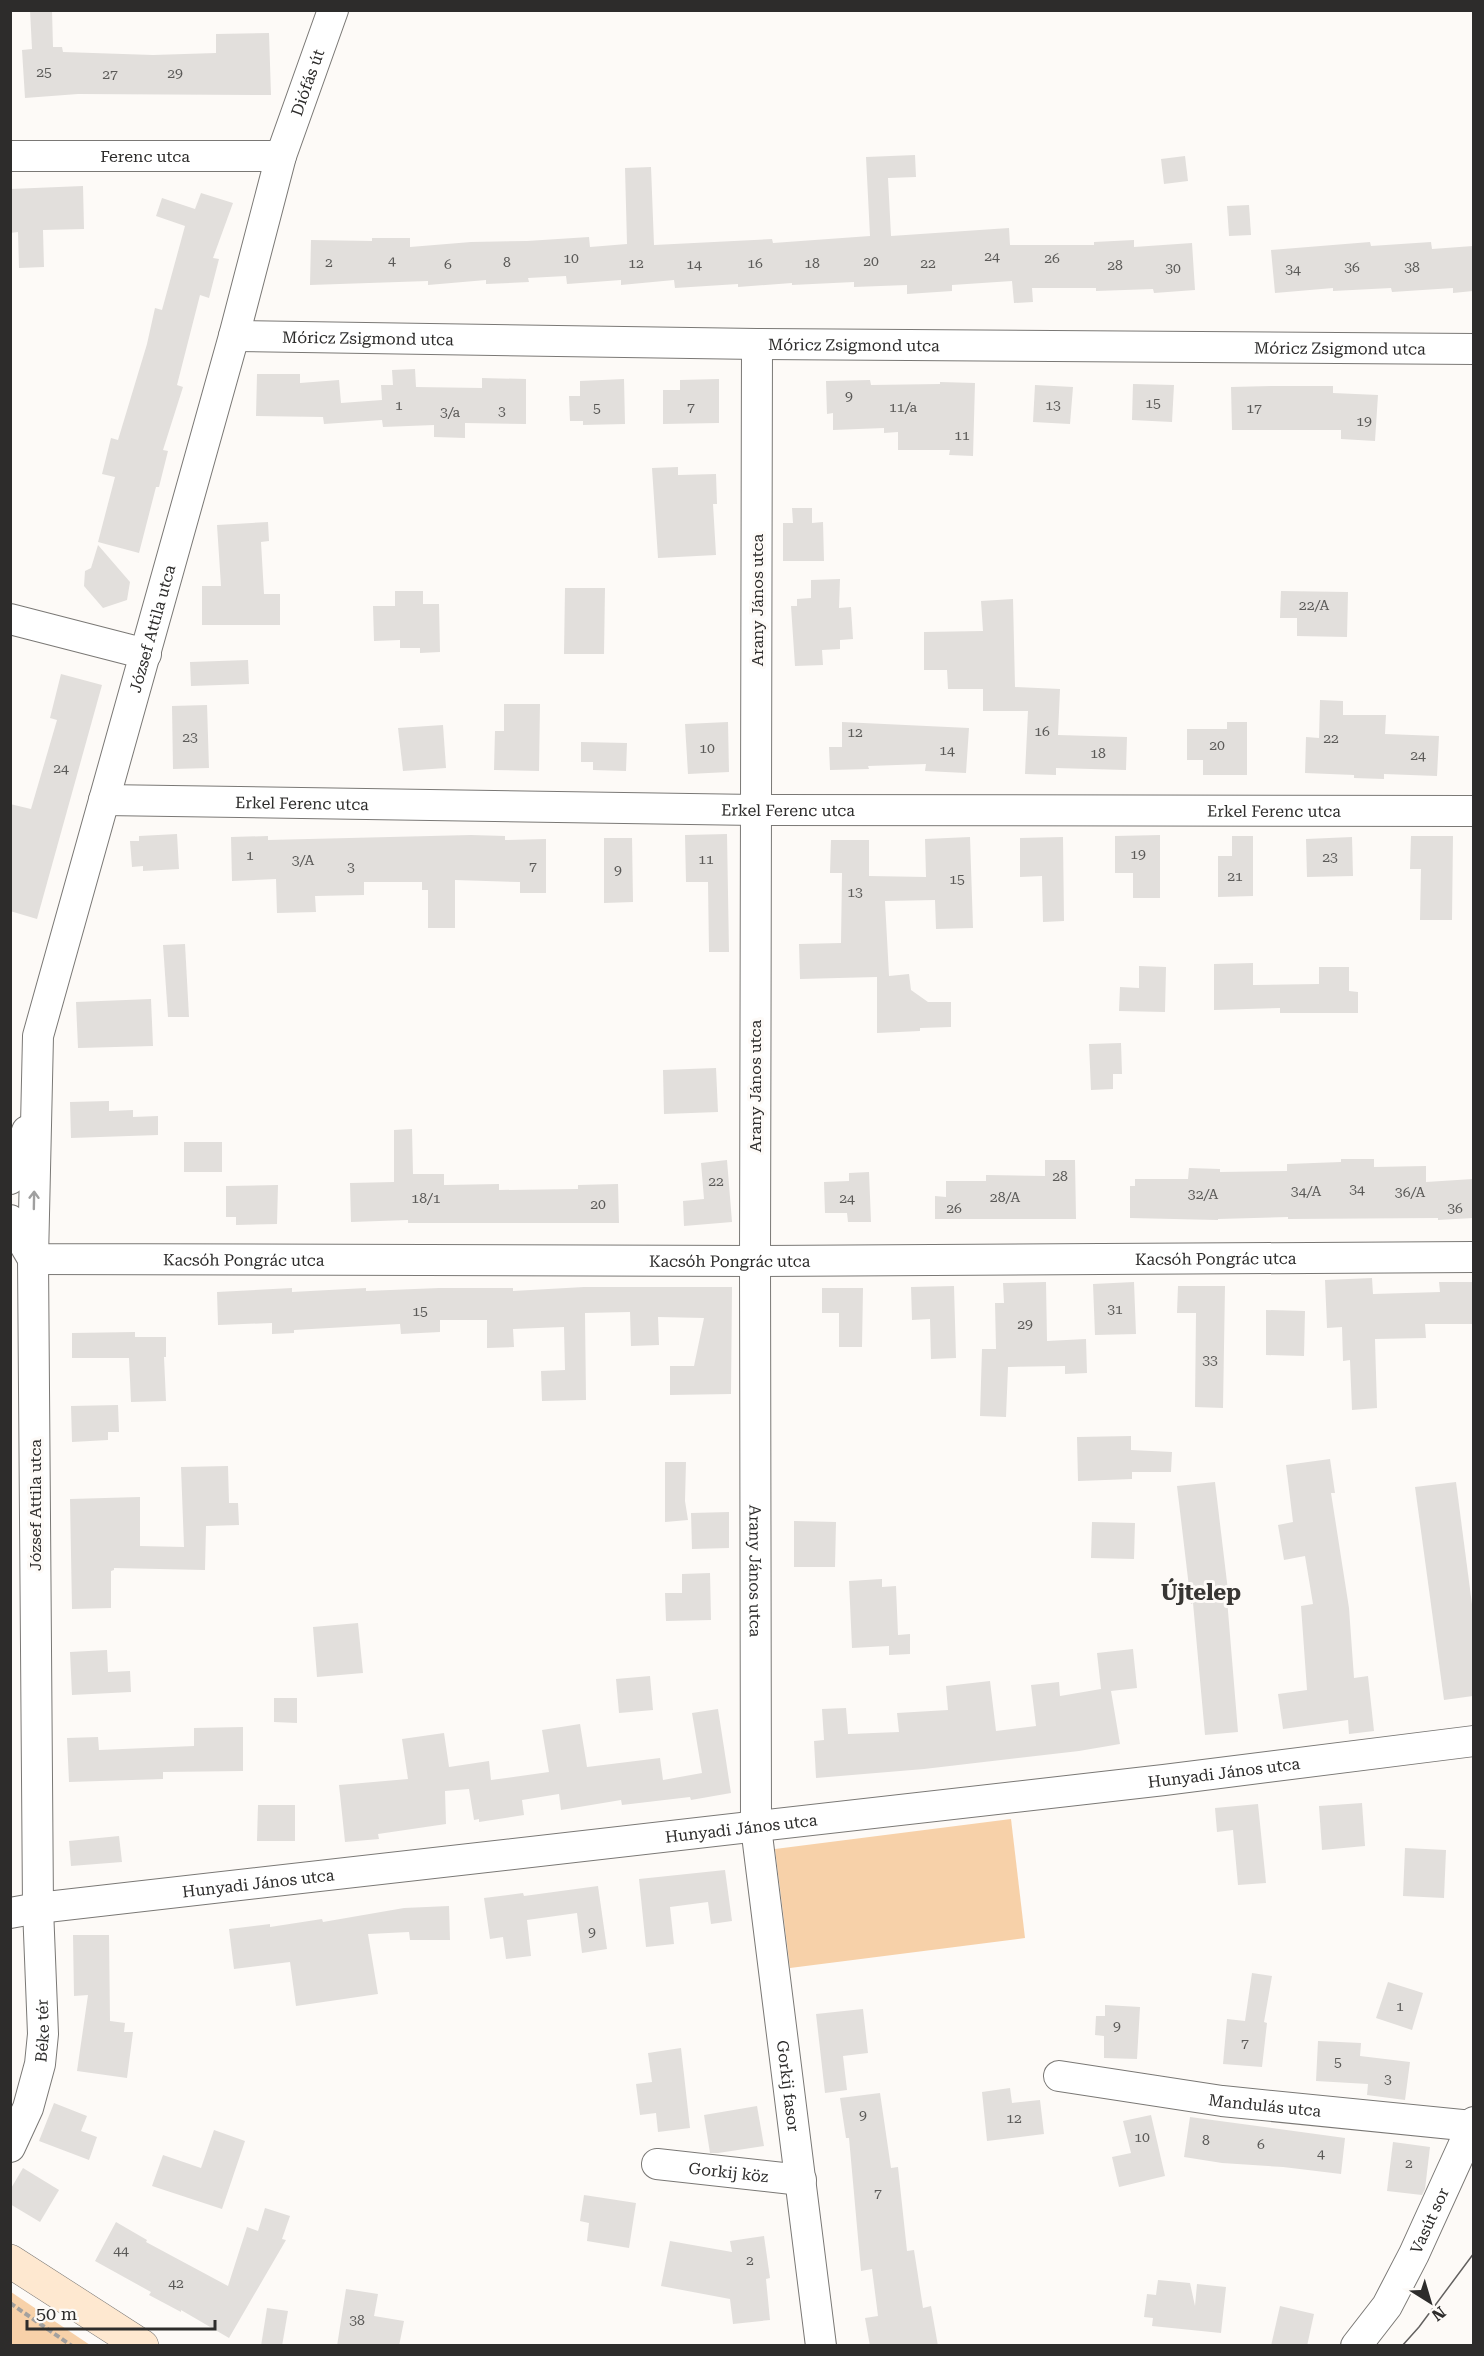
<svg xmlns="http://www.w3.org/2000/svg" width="1484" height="2356" font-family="'Roboto Serif',serif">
  <rect width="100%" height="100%" fill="#fdfaf7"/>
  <g fill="#f7d1a9">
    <path d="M1011,1819l14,119 -235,30 -15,-119z"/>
    <path d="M11,2292l79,53h-79z"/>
  </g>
  <g fill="#e2dfdc">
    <path d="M30,10h22l1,37h9l1,5 90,3 63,-2v-19l53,-1 2,62 -193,-1 -53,4 -3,-48 10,-1z"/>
    <path d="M915,155l1,22 -28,1 3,58 118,-8 1,17h84v-3l40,-2v7l58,-4 3,47 -41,3 -1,-4 -57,2v-3h-64l1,14 -19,1 -2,-22 -60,4v6l-45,3v-9l-53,2v-5l-62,3v-2l-54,4v-3l-63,4 -1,-8 -53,5v-5l-54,4 -1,-8 -38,2 1,4 -43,2v-4l-58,5v-4l-118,4 1,-45 61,1v-3h38v9l61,-5 56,-1 62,-4 1,10 37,-3 -2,-76 26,-1 3,78 118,-6 1,4 97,-7 -4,-79z"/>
    <path d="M1185,156l3,25 -24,3 -3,-25z"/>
    <path d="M83,186l1,43 -41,1 1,37 -25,1 -1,-36 -8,1v-44z"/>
    <path d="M201,193l32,10 -20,55 6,1 -10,39 -9,-3 -23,90 6,2 -20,63 5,1 -9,36h-3l-17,66 -41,-11 17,-65 -13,-3 9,-36 7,2 29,-96 8,-36 7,2 23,-84 -29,-10 6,-18 33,11z"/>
    <path d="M1249,205l2,30 -22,1 -2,-30z"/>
    <path d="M1370,242l1,4 60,-4 1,7 41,-3v45l-20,2v-5l-61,4 -1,-4 -58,3v-3l-58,5 -4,-43z"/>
    <path d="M415,369l1,18 66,1v-10l44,1v45l-61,-1v15l-31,-1v-12l-51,2 -1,-7 -58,4 -1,-7 -67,-1 1,-42h43v9l39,-3 2,23 41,-3 -1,-15h12l-1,-15z"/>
    <path d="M624,379l1,45 -42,1v-4h-13l-1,-25h11v-15z"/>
    <path d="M719,379v44l-56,1v-34h17v-10z"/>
    <path d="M870,380l1,5 69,-1v-2l35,1 -2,73 -24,-1 1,-5h-52v-18l-14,1v-5l-51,2v-17l-6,1 -1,-33z"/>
    <path d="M1133,384l41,1 -2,37 -40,-2z"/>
    <path d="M1035,385l38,2 -3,37 -37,-2z"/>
    <path d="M1271,386h62v7l45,2 -3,46 -34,-2v-9h-109l-1,-43z"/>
    <path d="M678,467v8l38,-1 1,30h-4l3,51 -58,3 -6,-90z"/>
    <path d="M792,508h20v15l11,-1 1,39h-41v-38h10z"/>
    <path d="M268,522l1,19 -8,1 3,52h16v31h-78v-39h19l-4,-61z"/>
    <path d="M98,545l32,37 -3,18 -24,8 -19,-22 1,-15 6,-3z"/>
    <path d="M840,579l-1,29 12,-1 2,32 -13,1v9l-18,1 1,15 -28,1 -4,-60h6v-7l14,-1v-18z"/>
    <path d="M565,588h40l-1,66h-40z"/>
    <path d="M395,591h28v13h16l1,48 -20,1v-5h-20v-8l-26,1 -1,-35h22z"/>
    <path d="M1281,591l67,1 -1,45 -50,-1v-18h-17z"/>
    <path d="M1013,599l2,88 45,2 -2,46 69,2 -1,33 -70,-2v7l-31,-1 3,-63h-45v-22h-35l-1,-19h-23v-38l59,-1 -2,-30z"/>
    <path d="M248,660l1,24 -58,2 -1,-24z"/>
    <path d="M61,674l41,11 -65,234 -27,-8v-107l21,5 26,-89 -7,-2z"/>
    <path d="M1320,700l23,1v14h43l-1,19 54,2 -2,40 -53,-2v5l-30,-1v-3l-49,-2 1,-36 13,1z"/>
    <path d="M504,704h36l-1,67 -45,-1 1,-39h9z"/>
    <path d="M207,705l2,63 -36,1 -1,-63z"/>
    <path d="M728,722l1,50 -41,2 -3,-50z"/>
    <path d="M842,722l127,6 -3,45 -41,-2 1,-7 -58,2 1,3 -39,1 -1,-23h13z"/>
    <path d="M1227,722h20v53h-44v-15h-16v-31h40z"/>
    <path d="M443,725l3,43 -43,3 -5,-43z"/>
    <path d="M581,742l46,1 -1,28 -33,-1v-8h-12z"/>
    <path d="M177,834l2,35 -36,2v-5l-11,1 -2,-26h9v-5z"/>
    <path d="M727,834l2,118h-20l-1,-70h-22l-1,-47z"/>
    <path d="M471,835l34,1v4l41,-1v54h-26v-11l-65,-2v48h-27v-38h-6v-8h-58v13l-49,1 1,16 -39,1 -1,-34 -44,2 -1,-44 37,-1v4z"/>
    <path d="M1160,835v63h-27v-25h-18v-37z"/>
    <path d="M1232,836h21v60l-35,1v-41h14z"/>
    <path d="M1411,836h42l-1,84h-32l1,-51h-11z"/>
    <path d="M970,837l3,91 -37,1 -1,-29 -50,1 4,75 20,-2 2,16 17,12h23v25l-31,1v3l-43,2v-56l-77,2 -1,-35 42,-1 1,-70h-12l1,-33h38v36l57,1 -1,-38z"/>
    <path d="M1063,837l1,84 -21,1 -1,-46 -22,1v-39z"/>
    <path d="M1352,837l1,39 -46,1 -1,-38z"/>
    <path d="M604,838h28l1,64 -29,1z"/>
    <path d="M185,944l4,73h-21l-5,-72z"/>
    <path d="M1253,963v22l66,-1v-17h30v24l9,1v21h-78v-5l-66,2v-46z"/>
    <path d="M1139,966l27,1 -1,45 -46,-1 1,-24 19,1z"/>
    <path d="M151,999l2,47 -75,2 -2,-46z"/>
    <path d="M1121,1043l1,31h-9v15l-22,1 -2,-46z"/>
    <path d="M716,1068l2,44 -54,2 -1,-44z"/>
    <path d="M109,1101v10l24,-1v7l25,-1v19l-87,3 -1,-36z"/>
    <path d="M412,1129l1,45h31v11l55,-1v6l79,-1v-4l40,-1 1,39h-211v-3l-57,2 -1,-39 44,-1v-52z"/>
    <rect x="184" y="1142" width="38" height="30"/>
    <path d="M1341,1159h33v8l52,-1v16l47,-3v39l-35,2v-2l-150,1v-2l-70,2v1l-88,-2v-32h5v-7h53l1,-11 31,1v3l67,-1v-7l54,-2z"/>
    <path d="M727,1160l5,62 -48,4 -1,-25 21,-2 -3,-36z"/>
    <path d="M1045,1160h30l1,59h-141v-23l11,1v-16h40v-6l59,1z"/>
    <path d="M869,1172l2,50h-23l-1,-9h-22l-1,-31 25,-1v-8z"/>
    <path d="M278,1185l-1,39 -41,1v-8h-10v-31z"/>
    <path d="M1372,1278l1,16 67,-2 -1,-10h34v42h-48l1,14 -51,1 2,69 -25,2 -2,-50 -7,1 -1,-34 -15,1 -2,-48z"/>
    <path d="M1046,1282l1,59 39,-2 1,34 -22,1v-8l-57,1 -2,50 -26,-1 2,-67h14l-1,-46h9l-1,-20z"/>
    <path d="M1134,1282l2,52 -41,1 -2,-51z"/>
    <path d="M954,1286l2,72 -25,1 -1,-40 -18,1 -1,-33z"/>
    <path d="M1178,1286h47l-2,122 -28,-1 1,-94h-19z"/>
    <path d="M584,1287h148l-1,107 -61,1v-29h24l10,-48 -46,-1 1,28 -28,1 -1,-34 -45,1 1,87 -44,1 -1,-30 24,-1 -1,-43 -51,2 1,18 -27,1v-28h-47v12l-39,2 -1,-10 -106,6v3l-22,1v-11l-54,2 -1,-33 75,-4v4l74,-4v3l73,-3h74v3z"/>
    <path d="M822,1288h41l-1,59h-23v-34h-17z"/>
    <path d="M1266,1310l39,1 -1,45 -38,-1z"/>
    <path d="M135,1332v5h31v20h-2l2,44 -35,1 -2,-44h-57v-25z"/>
    <path d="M118,1405l1,27h-11v8l-36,2 -1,-36z"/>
    <path d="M1131,1436v14l41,2 -1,20h-39v7l-54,2 -1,-44z"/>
    <path d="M1330,1459l5,34h-4l18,115 5,70 14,-2 6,55 -25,3 -1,-14 -65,9 -5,-35 29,-4 -6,-84 12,-2 -8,-48 -21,4 -6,-35 15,-3 -7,-57z"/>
    <path d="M665,1462h21l-1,39 3,19 -23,2z"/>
    <path d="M228,1466l1,37h9l1,22 -33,1 -1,44 -91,-2v2l-3,1v37l-39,1 -2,-110 70,-2v49l44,1 -3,-80z"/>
    <path d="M1215,1482l14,117h-2l11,133 -33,3 -12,-132 -2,1 -14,-118z"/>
    <path d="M1456,1482l17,130v84l-29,4 -29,-213z"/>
    <path d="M729,1512v36l-37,1 -1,-36z"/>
    <path d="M794,1521l42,1 -1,45h-41z"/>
    <path d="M1092,1522l43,1 -1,36 -43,-1z"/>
    <path d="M710,1573l1,47 -45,1 -1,-28h17v-19z"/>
    <path d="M882,1579v8l14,-1 2,49 12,-1v20l-21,1v-9l-37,2 -3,-67z"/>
    <path d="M358,1623l5,50 -46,4 -4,-50z"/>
    <path d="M1133,1649l4,39 -26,3 9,53 -41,7 -155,18 -108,9 -2,-37 10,-1 -2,-31 24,-1 2,26 51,-2 -2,-19 51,-3 -2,-24 44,-5 6,50 40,-5 -5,-41 28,-3 1,14 41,-7 -4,-36z"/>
    <path d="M107,1650l1,22 22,-1 1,21 -59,3 -2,-43z"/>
    <path d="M650,1676l3,34 -34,3 -3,-34z"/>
    <path d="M274,1698h23v25l-23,-1z"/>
    <path d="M718,1709l13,84 -40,7 -1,-3 -68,8 -1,-5 -60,10 -2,-16 -37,6 2,15 -45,7v-3l-5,1 -5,-31 -24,2 1,33 -68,10 1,5 -34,3 -6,-57 69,-6 -6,-40 42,-6 5,34 40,-6 2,19 58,-8 -7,-42 38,-6 7,43 73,-9 3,22 39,-7 -10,-60z"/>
    <path d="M243,1727v44l-80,1v7l-94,3 -2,-44 31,-1 1,13 95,-4v-18z"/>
    <path d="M1362,1803l3,43 -43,4 -3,-44z"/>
    <path d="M1258,1804l8,79 -28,2 -5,-55 -16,2 -2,-24z"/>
    <path d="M258,1805h37v36h-38z"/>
    <path d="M119,1836l3,26 -51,4 -2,-25z"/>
    <path d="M1405,1848l41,2 -2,48 -41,-2z"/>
    <path d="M725,1870l7,51 -21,3 -3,-22 -38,5 4,37 -28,3 -7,-68z"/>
    <path d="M598,1886l9,63 -25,4 -5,-40 -50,7 4,36 -25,3 -3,-22 -13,2 -6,-41 39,-5 1,3z"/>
    <path d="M449,1906l1,34h-40l-1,-8 -41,2 10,60 -82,12 -6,-44 -56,7 -5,-40 41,-5v3l52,-8 1,3 81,-14z"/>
    <path d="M73,1935h36l1,86 15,2 -1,9h9l-6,46 -50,-7 11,-76 -14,1z"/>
    <path d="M1252,1973l20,3 -8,46 3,1 -5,44 -39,-3 4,-45 18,2z"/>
    <path d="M1388,1982l35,11 -11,37 -36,-12z"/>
    <path d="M1105,2005l35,2 -3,52 -33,-1v-22l-9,-1 1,-19h9z"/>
    <path d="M863,2009l5,44 -25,3 4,34 -22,3 -9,-79z"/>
    <path d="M1318,2041l43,2 -1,13 50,6 -5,38 -38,-5 1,-11 -52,-3z"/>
    <path d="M681,2048l9,80 -32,4 -2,-19 -16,2 -4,-31 16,-2 -4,-29z"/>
    <path d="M1010,2088l2,15 28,-3 4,34 -57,7 -5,-49z"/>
    <path d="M880,2093l11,75 7,-1 9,84 7,-1 9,58 8,-2 7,40h-68l-5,-28 13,-2 -6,-47 -11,2 -12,-133h-3l-6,-40z"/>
    <path d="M54,2103l33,13 -6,15 16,6 -8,23 -50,-19z"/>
    <path d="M757,2106l7,40 -46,7h-8l-6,-38z"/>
    <path d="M1151,2115l14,61 -46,11 -7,-30 19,-4 -8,-32z"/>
    <path d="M1190,2117l155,21 -4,36 -58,-7 -61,-4 -38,-6z"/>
    <path d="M214,2130l31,11 -23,68 -70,-23 11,-31 38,13z"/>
    <path d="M1393,2142l37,5 -5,42 -3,6 -35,-4z"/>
    <path d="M23,2168l36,22 -19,32 -30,-18v-14z"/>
    <path d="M584,2195l52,8 -7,45 -42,-7 2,-18 -9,-2z"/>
    <path d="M265,2208l25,8 -8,23 4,1 -57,98 -48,-28v2l-32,-17 2,-3 -56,-31 21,-39 31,18 -1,2 82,44 19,-59 11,4z"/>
    <path d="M764,2236l6,42 -4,1 4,41 -37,4 -3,-25 -69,-13 9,-45 62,11 -2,-11z"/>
    <path d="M1158,2280l32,3 5,23 2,-22 29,3 -5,46 -69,-7 1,-8 -9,-1 3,-23 9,1z"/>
    <path d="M346,2289l32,5 -4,22 30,5 -5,25h-62z"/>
    <path d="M1280,2306l34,8 -7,32h-36z"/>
    <path d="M267,2308l21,3 -6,35h-21z"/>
  </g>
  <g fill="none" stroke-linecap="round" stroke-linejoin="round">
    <defs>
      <g id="street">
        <path id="s1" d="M10,156h271"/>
        <path id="s2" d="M234,336l523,8 717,5"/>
        <path id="s3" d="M757,344l-2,917 1,566 65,519"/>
        <path d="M10,619l136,35"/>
        <path id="s4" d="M104,800l652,10 718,1"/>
        <path d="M10,1179l17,-48"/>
        <path id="s5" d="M10,1220l23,39 722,2 719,-4"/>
        <path id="s6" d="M10,1913l28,-5 1126,-128 310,-39"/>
        <path id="s7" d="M1059,2076l163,25 250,25"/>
        <path id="s8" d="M10,2147l18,-39 12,-44 3,-30 -5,-126 -5,-649 5,-223 196,-700 47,-180 52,-146"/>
        <path id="s9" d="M657,2164l144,16"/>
        <path id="s10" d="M1356,2346l31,-40 27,-52 60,-132"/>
      </g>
      <path id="secondary" d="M10,2261l132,85"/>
    </defs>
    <use href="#street" stroke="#7a7875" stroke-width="32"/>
    <use href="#secondary" stroke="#7a7875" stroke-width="34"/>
    <path stroke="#a3a19f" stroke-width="4" stroke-dasharray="6 3" stroke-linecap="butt" d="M10,2303l62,43"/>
    <use href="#street" stroke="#fff" stroke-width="30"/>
    <use href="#secondary" stroke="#fee8d0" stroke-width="33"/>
    <path stroke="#636160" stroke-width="1.5" d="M1402,2346l17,-19 55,-74"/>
  </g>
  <defs><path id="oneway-shaft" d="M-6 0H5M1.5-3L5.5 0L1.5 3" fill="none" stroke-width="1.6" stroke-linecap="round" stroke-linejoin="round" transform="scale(1.5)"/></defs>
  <use stroke="#a0a0a0" href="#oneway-shaft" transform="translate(34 1200) rotate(-89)"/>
  <g text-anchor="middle" stroke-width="6" stroke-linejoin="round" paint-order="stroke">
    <g font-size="14" fill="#5a5957">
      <text x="44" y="77">25</text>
      <text x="175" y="78">29</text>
      <text x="110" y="79">27</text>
      <text x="992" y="261">24</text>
      <text x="571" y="263">10</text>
      <text x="1052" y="263">26</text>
      <text x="392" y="265">4</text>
      <text x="871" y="266">20</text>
      <text x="329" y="267">2</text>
      <text x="507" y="267">8</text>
      <text x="636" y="268">12</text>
      <text x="755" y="268">16</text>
      <text x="812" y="268">18</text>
      <text x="928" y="268">22</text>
      <text x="448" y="269">6</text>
      <text x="694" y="269">14</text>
      <text x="1115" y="270">28</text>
      <text x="1352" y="272">36</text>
      <text x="1412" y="272">38</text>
      <text x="1173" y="273">30</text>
      <text x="1293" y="274">34</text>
      <text x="849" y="401">9</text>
      <text x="1153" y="408">15</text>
      <text x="399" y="410">1</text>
      <text x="1053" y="410">13</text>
      <text x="691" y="412">7</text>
      <text x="903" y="412">11/a</text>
      <text x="597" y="413">5</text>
      <text x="1254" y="413">17</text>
      <text x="502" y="416">3</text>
      <text x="450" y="417">3/a</text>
      <text x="1364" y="426">19</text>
      <text x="962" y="440">11</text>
      <text x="1314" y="610">22/A</text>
      <text x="1042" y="736">16</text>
      <text x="855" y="737">12</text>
      <text x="190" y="742">23</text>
      <text x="1331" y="743">22</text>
      <text x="1217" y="750">20</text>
      <text x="707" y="753">10</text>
      <text x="947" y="755">14</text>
      <text x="1098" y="758">18</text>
      <text x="1418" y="760">24</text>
      <text x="61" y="773">24</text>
      <text x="1138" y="859">19</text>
      <text x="250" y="860">1</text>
      <text x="1330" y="862">23</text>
      <text x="706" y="864">11</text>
      <text x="303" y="865">3/A</text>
      <text x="533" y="871">7</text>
      <text x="351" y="872">3</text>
      <text x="618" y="875">9</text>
      <text x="1235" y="881">21</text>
      <text x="957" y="884">15</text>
      <text x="855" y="897">13</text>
      <text x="1060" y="1181">28</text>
      <text x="716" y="1186">22</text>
      <text x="1357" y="1194">34</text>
      <text x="1306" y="1196">34/A</text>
      <text x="1410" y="1197">36/A</text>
      <text x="1203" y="1199">32/A</text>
      <text x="1005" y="1202">28/A</text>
      <text x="426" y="1203">18/1</text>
      <text x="847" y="1203">24</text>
      <text x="598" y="1209">20</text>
      <text x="954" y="1213">26</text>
      <text x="1455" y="1213">36</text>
      <text x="1115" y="1314">31</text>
      <text x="420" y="1316">15</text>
      <text x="1025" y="1329">29</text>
      <text x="1210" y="1365">33</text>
      <text x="592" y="1937">9</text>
      <text x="1400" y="2011">1</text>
      <text x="1117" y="2031">9</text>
      <text x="1245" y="2048">7</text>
      <text x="1338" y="2067">5</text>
      <text x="1388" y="2084">3</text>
      <text x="863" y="2120">9</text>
      <text x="1014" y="2123">12</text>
      <text x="1142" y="2142">10</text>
      <text x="1206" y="2145">8</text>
      <text x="1261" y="2149">6</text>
      <text x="1321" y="2158">4</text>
      <text x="1409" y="2168">2</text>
      <text x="878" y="2198">7</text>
      <text x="121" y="2255">44</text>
      <text x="750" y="2265">2</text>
      <text x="176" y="2288">42</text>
      <text x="357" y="2325">38</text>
    </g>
    <g font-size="16" fill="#2d2c2b" stroke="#fdfaf7">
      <text dy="6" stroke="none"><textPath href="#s8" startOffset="2108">Diófás út</textPath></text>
      <text dy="6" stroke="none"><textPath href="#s1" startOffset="135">Ferenc utca</textPath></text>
      <text dy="6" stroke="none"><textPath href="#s2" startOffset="134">Móricz Zsigmond utca</textPath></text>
      <text dy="6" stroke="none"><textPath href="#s2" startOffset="620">Móricz Zsigmond utca</textPath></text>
      <text dy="6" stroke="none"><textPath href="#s2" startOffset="1106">Móricz Zsigmond utca</textPath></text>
      <text transform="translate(757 600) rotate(-90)" y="6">Arany János utca</text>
      <text dy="6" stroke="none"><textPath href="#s8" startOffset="1540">József Attila utca</textPath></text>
      <text dy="6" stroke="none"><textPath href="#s4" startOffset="198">Erkel Ferenc utca</textPath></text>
      <text dy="6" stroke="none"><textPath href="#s4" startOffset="684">Erkel Ferenc utca</textPath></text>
      <text dy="6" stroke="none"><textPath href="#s4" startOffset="1170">Erkel Ferenc utca</textPath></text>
      <text transform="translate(755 1086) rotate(-90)" y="6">Arany János utca</text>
      <text dy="6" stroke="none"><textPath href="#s5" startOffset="1228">Kacsóh Pongrác utca</textPath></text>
      <text dy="6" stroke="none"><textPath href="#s5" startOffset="256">Kacsóh Pongrác utca</textPath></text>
      <text dy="6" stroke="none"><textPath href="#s5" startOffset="742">Kacsóh Pongrác utca</textPath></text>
      <text transform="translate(35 1505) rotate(-90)" y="6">József Attila utca</text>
      <text dy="6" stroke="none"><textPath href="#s3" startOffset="1227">Arany János utca</textPath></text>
      <text dy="6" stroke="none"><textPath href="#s6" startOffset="1222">Hunyadi János utca</textPath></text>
      <text dy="6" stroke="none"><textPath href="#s6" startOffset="736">Hunyadi János utca</textPath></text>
      <text dy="6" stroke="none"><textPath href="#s6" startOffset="250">Hunyadi János utca</textPath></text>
      <text dy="6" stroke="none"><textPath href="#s8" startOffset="122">Béke tér</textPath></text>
      <text dy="6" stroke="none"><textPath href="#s3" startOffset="1744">Gorkij fasor</textPath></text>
      <text dy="6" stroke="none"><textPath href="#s7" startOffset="208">Mandulás utca</textPath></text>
      <text dy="6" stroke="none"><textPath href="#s9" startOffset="72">Gorkij köz</textPath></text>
      <text dy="6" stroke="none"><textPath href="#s10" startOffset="146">Vasút sor</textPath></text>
    </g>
    <g font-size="22" font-weight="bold" fill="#383634" stroke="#fdfaf7">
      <text x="1201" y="1600">Újtelep</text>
    </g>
  </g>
  <rect width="1484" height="2356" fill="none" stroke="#2d2c2b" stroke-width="24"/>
  <g transform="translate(1430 2302) rotate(143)" stroke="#fdfaf7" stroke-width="4.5" paint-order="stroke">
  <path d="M0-4.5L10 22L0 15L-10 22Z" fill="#2d2c2b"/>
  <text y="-9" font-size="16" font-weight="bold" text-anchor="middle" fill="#2d2c2b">N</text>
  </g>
  <path d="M27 2320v9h188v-9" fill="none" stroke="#2d2c2b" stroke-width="3"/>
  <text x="36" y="2320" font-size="18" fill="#2d2c2b" stroke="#fdfaf7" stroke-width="4.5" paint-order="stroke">50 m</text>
</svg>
